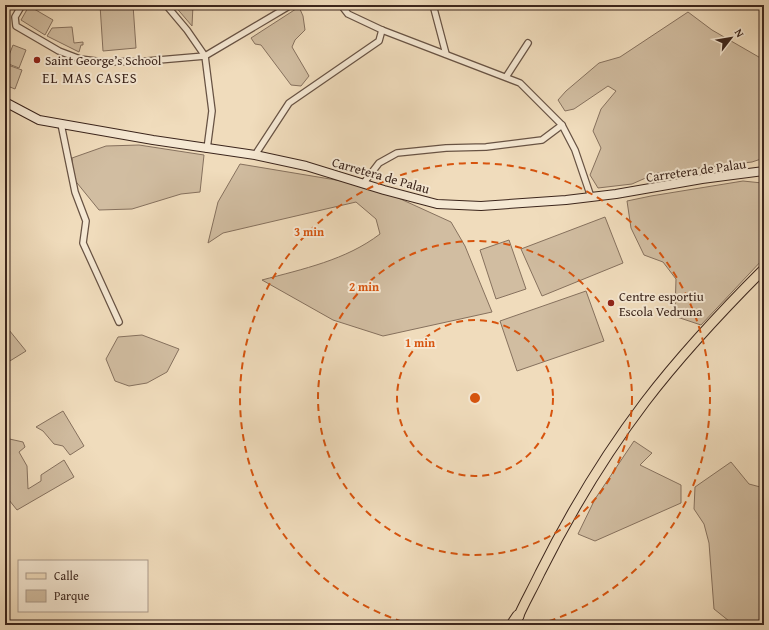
<svg xmlns="http://www.w3.org/2000/svg" width="769" height="630" font-family="'Gentium Book Plus',serif">
  <rect width="100%" height="100%" fill="#f0dcbc"/>
  <filter id="stains"><feTurbulence type="fractalNoise" baseFrequency=".005" numOctaves="4"/><feColorMatrix values="0 0 0 0 .2 0 0 0 0 .09 0 0 0 0 .02 0 0 0 .5 -.17"/></filter>
  <radialGradient id="worn" r=".72"><stop offset=".6" stop-color="#630" stop-opacity="0"/><stop offset="1" stop-color="#630" stop-opacity=".3"/></radialGradient>
  <g fill="#d1bda1" stroke="#86715e">
    <path d="M100,5h33l3,43 -33,3z"/>
    <path d="M174,5h19l-1,21z"/>
    <path d="M29,6l24,14 -8,15 -24,-15z"/>
    <path d="M299,7l4,9 2,14 -10,10 -3,7 17,29 -8,10 -10,-1 -30,-40 -6,-1 -4,-6z"/>
    <path d="M688,12l24,18 52,30v98l-12,4 -95,11 -25,11 -34,4 -8,-13 11,-27 -8,-17 8,-22 15,-18 -8,-5 -34,23 -9,2 -7,-11 8,-9 33,-28 21,-6z"/>
    <path d="M72,27l2,16 9,-1v3h-2l-2,7 -32,-16 5,-8z"/>
    <path d="M13,45l13,5 -7,18 -13,-5z"/>
    <path d="M5,64l17,6 -7,19 -10,-4z"/>
    <path d="M139,145l65,10 -4,37 -19,2 -49,15 -33,1 -26,-32 -1,-20 34,-12z"/>
    <path d="M240,164l132,22 79,36 14,24 27,66 -109,24 -50,-16 -71,-40c41,-11 84,-20 118,-46l-4,-15 -20,-17 -133,31 -15,10 10,-41z"/>
    <path d="M743,181l19,2 2,2v73l-63,67 -24,-8 -2,-5 1,-33 -13,-17 -19,-7 -13,-27 -4,-27 24,-5z"/>
    <path d="M605,217l18,46 -81,33 -21,-47z"/>
    <path d="M509,240l17,49 -30,10 -16,-49z"/>
    <path d="M586,291l18,50 -87,30 -17,-50z"/>
    <path d="M5,325l21,26 -21,13z"/>
    <path d="M142,335l37,14 -12,23 -20,11 -18,3 -14,-5 -9,-22 12,-22z"/>
    <path d="M63,411l21,35 -14,9 -7,-9 -9,-2 -11,-13 -7,-4z"/>
    <path d="M5,438l18,4 2,5 -6,5 8,14 1,23 13,-8v-6l23,-15 10,17 -57,33 -12,-15z"/>
    <path d="M634,441l18,12 -12,12 41,20v18l-86,38 -17,-7 17,-35z"/>
    <path d="M731,462l18,22 15,4v137h-30l-20,-16 -5,-66 -5,-19 -10,-15 1,-22z"/>
  </g>
  <g fill="none" stroke-linecap="round" stroke-linejoin="round">
    <defs>
      <g id="street">
        <path d="M22,5l-7,12 1,9 43,25 21,8 24,3 43,-1 58,-5 86,-51"/>
        <path d="M166,5l21,25 18,26 7,55 -5,38"/>
        <path d="M341,5l7,9 34,16 138,53 42,42 13,25 16,47"/>
        <path d="M433,5l13,49"/>
        <path d="M506,77l22,-34"/>
        <path d="M61,124l14,68 11,29 -3,22 36,79"/>
        <path d="M255,155l34,-52 90,-62 3,-11"/>
        <path d="M363,184l16,-21 18,-10 49,-5 40,-1 56,-7 20,-15"/>
      </g>
      <path id="secondary" d="M5,102l34,18 114,20 102,15 51,11 78,24 53,14 44,2 85,-6 50,-6 86,-15 62,-8"/>
      <path id="primary" d="M516,622c7,-17 16,-32 24,-49 30,-60 64,-117 105,-171 36,-47 77,-91 119,-133"/>
      <path id="highway" d="M512,625l6,-9"/>
    </defs>
    <use href="#street" stroke="#685344" stroke-width="8"/>
    <use href="#secondary" stroke="#3b251c" stroke-width="10"/>
    <use href="#primary" stroke="#3b251c" stroke-width="11"/>
    <use href="#highway" stroke="#3b251c" stroke-width="13"/>
    <use href="#street" stroke="#f5e8d3" stroke-width="5.5"/>
    <use href="#secondary" stroke="#f5e8d3" stroke-width="8"/>
    <use href="#primary" stroke="#f0dcbc" stroke-width="9"/>
    <use href="#highway" stroke="#f0dcbc" stroke-width="11"/>
  </g>
  <g fill="none" stroke="#d7540e" stroke-width="2" stroke-dasharray="7 5">
    <circle cx="475" cy="398" r="78"/>
    <circle cx="475" cy="398" r="157"/>
    <path d="M414 625A235 235 0 1 1 536 625"/>
  </g>
  <g fill="#8f2418" stroke="#f5e8d3" stroke-width="1.5">
    <circle cx="37" cy="60" r="4"/>
    <circle cx="611" cy="303" r="4"/>
  </g>
  <g text-anchor="middle" stroke-width="4" stroke-linejoin="round" paint-order="stroke">
    <g font-size="13" fill="#3b251c" stroke="#f5e8d3" text-anchor="start">
      <text x="45" y="65">Saint George’s School</text>
      <text x="619" y="301">Centre esportiu<tspan x="619" dy="15">Escola Vedruna</tspan></text>
    </g>
    <g font-size="13" fill="#3b251c" stroke="#f5e8d3">
      <text transform="translate(696 170) rotate(-8)" y="5">Carretera de Palau</text>
      <text transform="translate(381 175) rotate(16)" y="5">Carretera de Palau</text>
    </g>
    <g font-size="14" letter-spacing="1" fill="#3b251c" stroke="#f5e8d3">
      <text x="90" y="83">EL MAS CASES</text>
    </g>
  </g>
  <circle cx="475" cy="398" r="6" fill="#d7540e" stroke="#f5e8d3" stroke-width="2"/>
  <g font-size="12" text-anchor="middle" font-weight="bold" fill="#d7540e" stroke="#f5e8d3" stroke-width="4" stroke-linejoin="round" paint-order="stroke">
    <text x="309" y="236">3 min</text>
    <text x="364" y="291">2 min</text>
    <text x="420" y="347">1 min</text>
  </g>
  <rect width="769" height="630" fill="none" stroke="#f0dcbc" stroke-width="20"/>
  <rect x="6" y="6" width="757" height="618" fill="none" stroke="#3b251c" stroke-width="2"/>
  <rect x="10" y="10" width="749" height="610" fill="none" stroke="#3b251c"/>
  <rect x="18" y="560" width="130" height="52" fill="#f5e8d3" stroke="#ab9a8a"/>
  <rect x="26" y="573" width="20" height="6" fill="#f0dcbc" stroke="#ab9a8a"/>
  <text x="54" y="580" font-size="12" fill="#3b251c">Calle</text>
  <rect x="26" y="590" width="20" height="12" fill="#d1bda1" stroke="#ab9a8a"/>
  <text x="54" y="600" font-size="12" fill="#3b251c">Parque</text>
  <g transform="translate(731 38) rotate(59)" stroke="#f5e8d3" stroke-width="3" paint-order="stroke">
  <path d="M0-3L7 15L0 10L-7 15Z" fill="#3b251c"/>
  <text y="-6" font-size="11" font-weight="bold" text-anchor="middle" fill="#3b251c">N</text>
  </g>
  <rect width="100%" height="100%" filter="url(#stains)"/>
  <rect width="100%" height="100%" fill="url(#worn)"/>
</svg>
